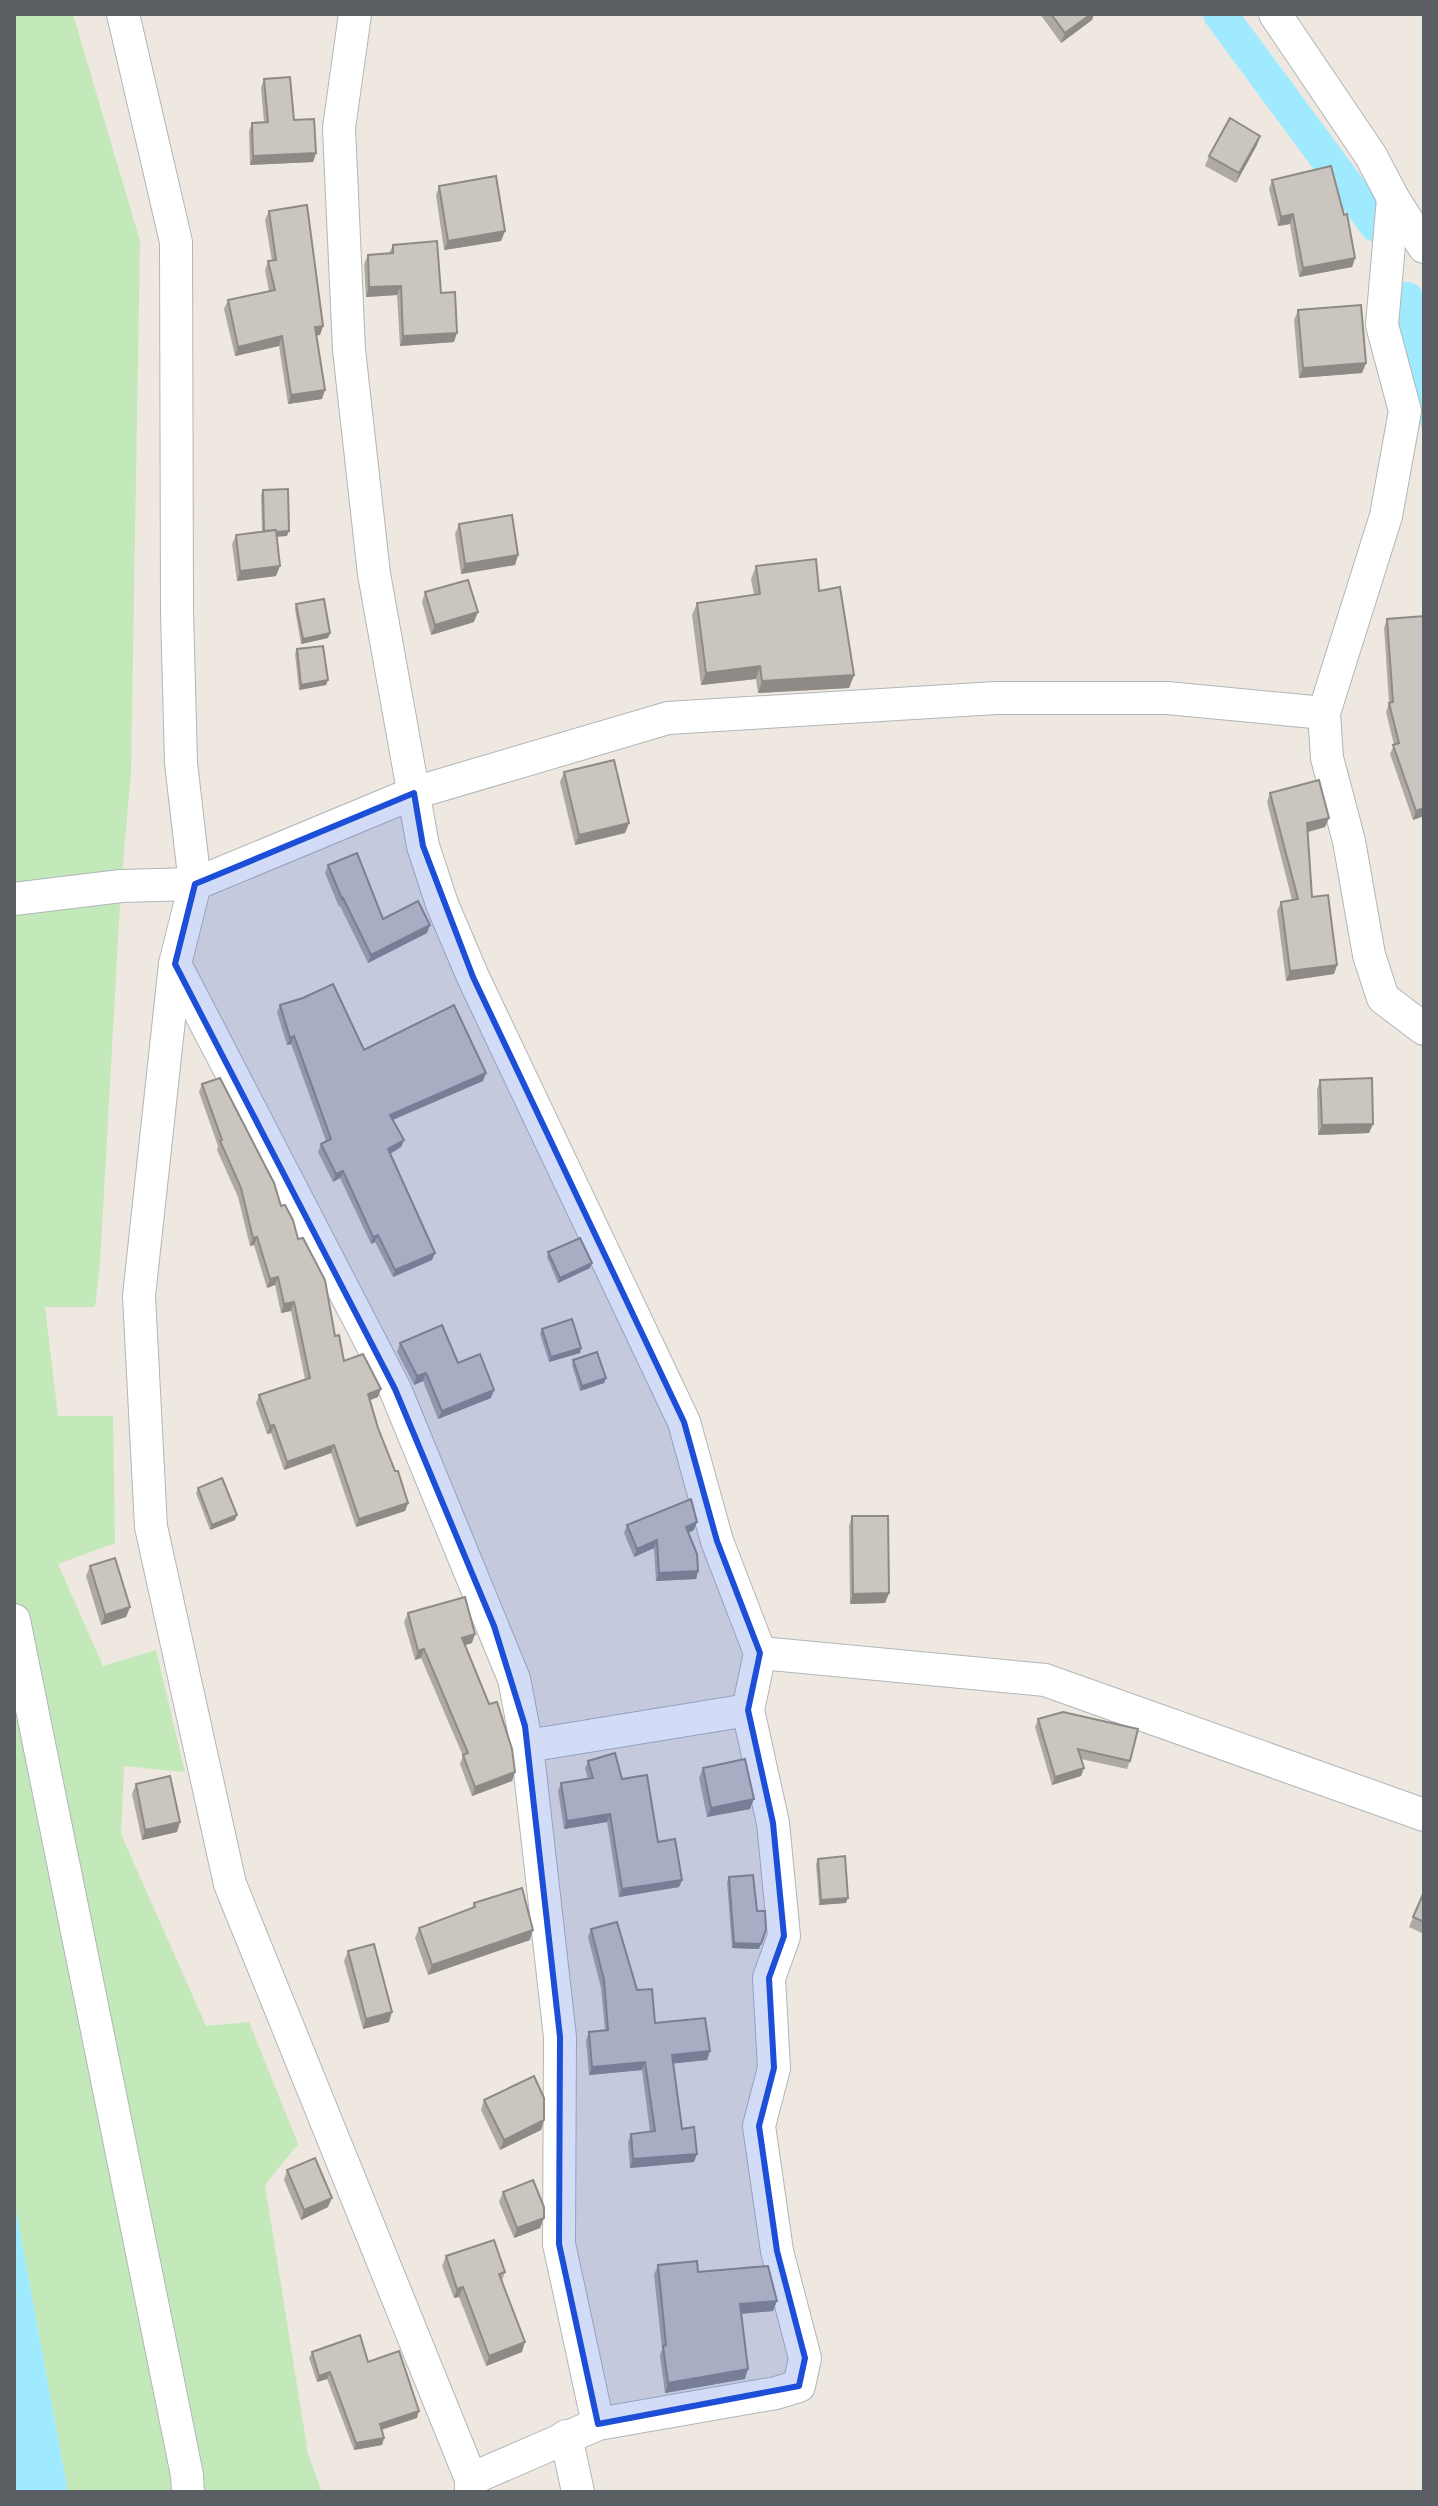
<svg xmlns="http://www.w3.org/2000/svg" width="1438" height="2506" font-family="'IBM Plex Sans',sans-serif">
  <rect width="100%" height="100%" fill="#eee8e0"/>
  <path fill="#c3e8b9" d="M14,14h59l67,227 -9,531 -10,114 -21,378 -5,43h-50l13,109h55l2,127 -57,21 45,102 53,-16 29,122 -61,-6 -3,68 85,192 43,-4 49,122 -33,41 43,269 14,38h-254l-54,-293z"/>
  <path fill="#9feaff" d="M14,2199l54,293h-54z"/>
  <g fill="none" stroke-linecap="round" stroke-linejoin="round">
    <g stroke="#9feaff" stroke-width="34">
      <path d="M1220,14l156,211"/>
      <path d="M1407,299l4,12 10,97"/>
    </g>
    <defs>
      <g id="minor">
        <path d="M123,14l53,228 1,369 4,152 14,121 -20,80 -36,332 12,231 79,357 241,595v13"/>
        <path d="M355,14l-16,114 10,222 25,224 49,272 19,58 31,73 211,445 33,119 43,112 -12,57 25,113 11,113 -15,42 5,90 -15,58 18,125 28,107 -6,28 -23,7 -178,31 -127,55"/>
        <path d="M1275,14l96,142 22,42 31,49"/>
        <path d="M1393,198l-11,127 23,86 -19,105 -62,197 3,45 22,83 20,114 14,43 41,31"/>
        <path d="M14,899l107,-13 74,-2 219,-91 254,-75 328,-20h171l157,15"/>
        <path d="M175,964l220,425 119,290 13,67 33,291 -1,207 39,180"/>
        <path d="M14,1620l173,855 1,17"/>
        <path d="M760,1653l285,27 379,135"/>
        <path d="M527,1746l221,-36"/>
        <path d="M566,2436l12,56"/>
      </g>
    </defs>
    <use href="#minor" stroke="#b1b6b9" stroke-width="34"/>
    <use href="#minor" stroke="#fff" stroke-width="32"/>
  </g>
  <g fill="#afa9a4">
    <path d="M1040,14h54l-2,6 -31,23z"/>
    <path d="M264,79l30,41 22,33 -3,9 -63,3 -1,-34 3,-8 12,-1 -3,-34z"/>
    <path d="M1257,145l-21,38 -31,-17 4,-10z"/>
    <path d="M1272,180l83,78 -3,9 -53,10 -9,-53 -12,2 -9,-37z"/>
    <path d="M439,186l66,45 -4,10 -57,9 -8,-55z"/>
    <path d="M269,211l54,115 -3,9h-3l5,64 -34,5 -9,-58 -44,10 -11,-47 4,-9 41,-9 -4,-21 3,-9h4l-7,-41z"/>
    <path d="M393,245l48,48 13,49 -54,4 -3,-51 -31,2 -2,-33 4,-9 21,-2z"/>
    <path d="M1298,310l68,53 -4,10 -63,5 -5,-58z"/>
    <path d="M263,490l24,46 -11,1v39l-39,5 -5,-37 4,-9 26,-4 -1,-36z"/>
    <path d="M459,524l59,31 -3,10 -54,9 -6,-40z"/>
    <path d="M756,566l63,25 35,84 -5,13 -91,5 -2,-14 -55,6 -9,-70 5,-12 57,-8 -3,-16z"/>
    <path d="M425,592l49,30 -43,13 -9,-33z"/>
    <path d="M296,604l34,29 -2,5 -27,6 -6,-35z"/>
    <path d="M1424,616v200l-11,4 -23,-66 4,-9 -8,-33 3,-9 -5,-75 3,-9z"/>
    <path d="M297,649l31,31 -2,5 -27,5 -4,-36z"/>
    <path d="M564,772l65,51 -4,10 -50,12 -15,-63z"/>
    <path d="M1270,793l59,25 -4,9 -17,5 4,65 25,68 -3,9 -48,7 -9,-70 4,-9 11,-2 -25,-98z"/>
    <path d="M328,865l55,54 44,14 -59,30 -28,-57 -1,1 -14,-34z"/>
    <path d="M280,1005l84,45 119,31 -90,39 11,20 -3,7 -11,7 42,106 -39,17 -18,-35 -4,2 -31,-66 -7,4 -15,-30 3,-8 5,-3 -35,-97 -4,1 -10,-33z"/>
    <path d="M1320,1080l53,44 -4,9 -51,2 -1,-45z"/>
    <path d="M202,1084l79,122 17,33 46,122 34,36 -8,3 8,28 30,75 -3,8 -49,16 -25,-74 -47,17 -13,-37 -4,1 -11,-31 3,-8 46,-16 -14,-68 -10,2 -6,-28 -8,3 -13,-43 -4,1 -12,-49 -21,-47 1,-4 -19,-54z"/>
    <path d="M548,1252l42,16 -32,15 -11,-26z"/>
    <path d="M542,1329l39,19 -1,5 -31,9 -9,-28z"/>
    <path d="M400,1343l58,20 33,35 -53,21 -15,-38 -9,4 -17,-33z"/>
    <path d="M573,1360l33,18 -2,5 -24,8 -8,-26z"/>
    <path d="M198,1488l37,32 -25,10 -14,-37z"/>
    <path d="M852,1516l37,77 -4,10 -35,1 -1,-78z"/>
    <path d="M627,1525l67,5 -6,3 10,38 -2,8 -40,2 -2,-33 -20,9 -10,-24z"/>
    <path d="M90,1566l40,41 -4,10 -25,8 -15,-49z"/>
    <path d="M408,1613l64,30 -7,2 50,127 -3,9 -40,15 -12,-32 3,-8 -42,-98 -6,2 -11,-38z"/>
    <path d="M1038,1719l92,42 -3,8 -46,-10 3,9 -3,8 -29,9 -17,-58z"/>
    <path d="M588,1761l34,18 36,63 24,38 -3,7 -60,10 -12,-75 -43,7 -6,-38 3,-8 27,-4 -3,-11z"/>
    <path d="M703,1768l47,41 -43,8 -8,-39z"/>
    <path d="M136,1784l44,38 -3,10 -35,8 -10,-46z"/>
    <path d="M818,1859l28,44 -27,2 -3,-41z"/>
    <path d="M729,1877l30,72 -27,-1 -5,-66z"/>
    <path d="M1424,1892v42l-15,-7z"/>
    <path d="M474,1903l56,37 -102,35 -13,-37 4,-10 53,-20z"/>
    <path d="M591,1929l46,61 18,33 55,28 -3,9 -34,3 9,66 12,33 -64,6 -2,-26 3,-8 19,-2 -8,-62 -53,5 -3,-35 3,-8 16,-2 -4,-42 -13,-51z"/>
    <path d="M348,1951l41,71 -26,7 -19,-68z"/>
    <path d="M484,2100l60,20 -3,10 -41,20 -19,-40z"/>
    <path d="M287,2170l41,37 -27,13 -17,-40z"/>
    <path d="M503,2192l41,26 -4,10 -26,10 -15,-36z"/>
    <path d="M446,2256l59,16 -3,9 20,71 -36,14 -27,-69 -5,1 -12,-32z"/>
    <path d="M658,2265l40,7 75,39 -32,3 4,65 -80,14 -5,-37 2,-7 -8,-74z"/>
    <path d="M312,2352l56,10 49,56 -35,11 2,9 -2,7 -28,5 -27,-71 -10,3 -8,-24z"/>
  </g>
  <g fill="#8e8a86">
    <path d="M1091,14h3l-2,6 -31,23 4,-10z"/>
    <path d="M1260,136l-3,9 -21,38 3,-10z"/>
    <path d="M316,153l-3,9 -63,3 3,-9z"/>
    <path d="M1293,214l-3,10 -12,2 3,-9z"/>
    <path d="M505,231l-4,10 -57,9 4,-9z"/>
    <path d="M1355,258l-3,9 -53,10 4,-9z"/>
    <path d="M401,286l-4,9 -31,2 3,-10z"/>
    <path d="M323,326l-3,9 -8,1 3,-9z"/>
    <path d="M457,333l-3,9 -54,4 3,-10z"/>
    <path d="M282,336l-3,10 -44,10 3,-9z"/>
    <path d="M1366,363l-4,10 -63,5 4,-10z"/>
    <path d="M325,390l-3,9 -34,5 3,-9z"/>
    <path d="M289,531l-2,5 -25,1 2,-5z"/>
    <path d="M518,555l-3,10 -54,9 4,-10z"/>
    <path d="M280,566l-4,10 -39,5 3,-10z"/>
    <path d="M478,612l-4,10 -43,13 4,-10z"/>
    <path d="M330,633l-2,5 -27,6 2,-5z"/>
    <path d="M760,666l-4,13 -55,6 5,-12z"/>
    <path d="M854,675l-5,13 -91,5 4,-12z"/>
    <path d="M328,680l-2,5 -27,5 2,-5z"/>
    <path d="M1424,808v8l-11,4 3,-9z"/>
    <path d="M1329,818l-4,9 -21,6 3,-10z"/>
    <path d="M629,823l-4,10 -50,12 4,-10z"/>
    <path d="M430,925l-3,8 -59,30 3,-8z"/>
    <path d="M1337,965l-3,9 -48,7 4,-10z"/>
    <path d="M294,1036l-3,8 -4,1 3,-7z"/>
    <path d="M486,1073l-3,8 -96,41 3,-7z"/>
    <path d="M1373,1124l-4,9 -51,2 4,-10z"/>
    <path d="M404,1140l-3,7 -16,10 3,-8z"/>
    <path d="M343,1171l-3,7 -7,4 3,-8z"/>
    <path d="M378,1235l-3,7 -4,2 2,-7z"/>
    <path d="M257,1237l-3,8 -4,1 3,-8z"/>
    <path d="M435,1253l-3,7 -39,17 2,-7z"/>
    <path d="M592,1263l-2,5 -32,15 2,-5z"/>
    <path d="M278,1277l-3,8 -8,3 3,-9z"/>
    <path d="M294,1302l-3,9 -10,2 3,-9z"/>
    <path d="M581,1348l-1,5 -31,9 2,-5z"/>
    <path d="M426,1373l-3,8 -9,4 3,-9z"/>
    <path d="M606,1378l-2,5 -24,8 2,-5z"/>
    <path d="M381,1389l-3,8 -13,5 3,-8z"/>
    <path d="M494,1390l-3,8 -53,21 4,-8z"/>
    <path d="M274,1425l-3,8 -4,1 3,-8z"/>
    <path d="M334,1445l-3,8 -47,17 3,-8z"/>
    <path d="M408,1503l-3,8 -49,16 3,-8z"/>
    <path d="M237,1515l-2,5 -25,10 2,-5z"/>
    <path d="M697,1522l-3,8 -11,5 3,-8z"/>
    <path d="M657,1540l-3,8 -20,9 3,-8z"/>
    <path d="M698,1571l-2,8 -40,2 3,-8z"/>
    <path d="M889,1593l-4,10 -35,1 3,-10z"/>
    <path d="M130,1607l-4,10 -25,8 4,-10z"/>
    <path d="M475,1634l-3,9 -13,4 3,-9z"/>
    <path d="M424,1649l-3,9 -6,2 3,-9z"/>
    <path d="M1084,1768l-3,8 -29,9 3,-8z"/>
    <path d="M515,1772l-3,9 -40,15 3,-9z"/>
    <path d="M754,1799l-4,10 -43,8 4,-9z"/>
    <path d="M610,1814l-3,8 -43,7 3,-8z"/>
    <path d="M180,1822l-3,10 -35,8 3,-10z"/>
    <path d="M682,1880l-3,7 -60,10 3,-8z"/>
    <path d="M848,1898l-2,5 -27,2 2,-5z"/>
    <path d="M533,1930l-3,10 -102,35 4,-10z"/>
    <path d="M734,1943l27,1 -2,5 -27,-1z"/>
    <path d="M392,2012l-3,10 -26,7 3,-10z"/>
    <path d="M710,2051l-3,9 -38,4 3,-9z"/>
    <path d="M645,2062l-3,8 -53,5 3,-8z"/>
    <path d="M544,2120l-3,10 -41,20 4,-10z"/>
    <path d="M697,2154l-3,8 -64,6 3,-9z"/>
    <path d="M332,2198l-4,9 -27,13 3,-10z"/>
    <path d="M544,2218l-4,10 -26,10 3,-10z"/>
    <path d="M463,2287l-4,10 -5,1 3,-9z"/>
    <path d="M777,2301l-4,10 -37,3 4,-10z"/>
    <path d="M525,2342l-3,10 -36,14 3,-10z"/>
    <path d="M748,2369l-3,10 -80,14 3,-10z"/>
    <path d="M330,2372l-3,7 -10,3 2,-6z"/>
    <path d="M419,2411l-2,7 -39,13 2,-7z"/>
    <path d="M384,2438l-2,7 -28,5 2,-7z"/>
  </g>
  <g fill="#cbc5bf" stroke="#8e8a86" stroke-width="2">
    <path d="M1051,14h40l-26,19z"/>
    <path d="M290,77l4,43 20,-1 2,34 -63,3 -1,-33 16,-1 -4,-43z"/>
    <path d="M1230,118l30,18 -21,37 -30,-17z"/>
    <path d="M1331,166l13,49 3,-1 8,44 -52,10 -10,-54 -12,3 -9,-37z"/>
    <path d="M496,176l9,55 -57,10 -9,-55z"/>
    <path d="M307,205l16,121 -8,1 10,63 -34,5 -9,-59 -44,11 -10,-47 47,-10 -7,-29 8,-1 -7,-49z"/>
    <path d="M437,241l4,52 14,-1 2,41 -54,3 -2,-50 -32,1 -1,-32 25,-2v-8z"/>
    <path d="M1361,305l5,58 -63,5 -5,-58z"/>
    <path d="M288,489l1,42 -13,1v-2l-12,1 -1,-41z"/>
    <path d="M512,515l6,40 -53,9 -6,-40z"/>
    <path d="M276,530l4,36 -40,5 -4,-36z"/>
    <path d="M816,559l3,32 21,-4 14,88 -92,6 -2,-15 -54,7 -9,-70 63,-9 -4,-28z"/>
    <path d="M468,580l10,32 -43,13 -10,-33z"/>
    <path d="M324,599l6,34 -27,6 -7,-35z"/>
    <path d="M1424,616v192l-8,3 -23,-66 6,-2 -10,-40 4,-1 -6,-83z"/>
    <path d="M323,646l5,34 -27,5 -4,-36z"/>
    <path d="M614,760l15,63 -50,12 -15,-63z"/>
    <path d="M1319,780l10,38 -22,5 5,74 16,-2 9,70 -47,6 -9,-69 17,-3 -28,-106z"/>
    <path d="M357,853l26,66 35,-18 12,24 -59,30 -28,-57 -1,1 -14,-34z"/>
    <path d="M333,984l31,66 90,-45 32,68 -96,42 14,25 -16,9 47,104 -40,17 -17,-35 -5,2 -30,-66 -7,3 -15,-30 10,-5 -37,-103 -4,2 -10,-33 23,-7z"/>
    <path d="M220,1078l54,105 7,23 4,-1 8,15 5,19 5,-1 22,42 10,56 4,-1 5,26 19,-7 18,35 -13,5 10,34 17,43h3l10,32 -49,16 -25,-74 -47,17 -13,-37 -4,1 -11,-31 51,-17 -16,-76 -10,2 -6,-27 -8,2 -13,-42 -4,1 -12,-50 -21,-47 2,-1 -20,-56z"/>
    <path d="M1372,1078l1,46 -51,1 -2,-45z"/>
    <path d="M580,1238l12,25 -32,15 -12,-26z"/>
    <path d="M572,1319l9,29 -30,9 -9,-28z"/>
    <path d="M442,1325l16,38 22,-9 14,36 -52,21 -16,-38 -9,3 -17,-33z"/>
    <path d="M597,1352l9,26 -24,8 -9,-26z"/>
    <path d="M222,1478l15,37 -25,10 -14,-37z"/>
    <path d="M691,1499l6,23 -11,5 11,27 1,17 -39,2 -2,-33 -20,9 -10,-24z"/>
    <path d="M852,1516h36l1,77 -36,1z"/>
    <path d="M115,1558l15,49 -25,8 -15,-49z"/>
    <path d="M465,1597l10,37 -13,4 27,66 8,-2 15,47 3,23 -40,15 -12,-32 5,-2 -44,-104 -6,2 -10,-38z"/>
    <path d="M1063,1712l75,17 -8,32 -52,-12 6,19 -29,9 -17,-58z"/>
    <path d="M615,1753l7,26 25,-4 11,67 17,-3 7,41 -60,9 -12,-75 -43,7 -6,-38 32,-5 -5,-17z"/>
    <path d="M745,1759l9,40 -43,9 -8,-40z"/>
    <path d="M170,1776l10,46 -35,8 -9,-46z"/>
    <path d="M845,1856l3,42 -27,2 -3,-41z"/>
    <path d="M753,1875l4,36h8l1,18 -5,15 -27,-1 -5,-66z"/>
    <path d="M522,1888l11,42 -101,35 -13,-37 56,-21 -1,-4z"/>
    <path d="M1424,1892v30l-11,-5z"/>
    <path d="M617,1922l20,68 15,-1 3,34 50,-5 5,33 -38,4 10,74 12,-2 3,27 -64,5 -2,-25 24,-3 -10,-69 -53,5 -3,-35 19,-2 -4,-50 -13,-51z"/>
    <path d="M374,1944l18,68 -26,7 -18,-68z"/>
    <path d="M534,2076l10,22v22l-40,20 -20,-40z"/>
    <path d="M315,2158l17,40 -28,12 -17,-40z"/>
    <path d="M533,2180l11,27v11l-27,10 -14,-36z"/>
    <path d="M494,2240l11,32 -6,2 26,68 -36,14 -26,-69 -6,2 -11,-33z"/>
    <path d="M697,2261l1,11 70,-6 9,35 -37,3 8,65 -80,14 -5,-37 3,-1 -8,-80z"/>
    <path d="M360,2335l8,27 31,-11 20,60 -39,13 4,14 -28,5 -26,-71 -11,4 -7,-24z"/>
  </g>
  <path fill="#1d4ed8" fill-opacity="0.2" stroke="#1d4ed8" stroke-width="6" stroke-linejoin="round" d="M414,793l9,53 50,131 211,445 33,119 43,112 -12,57 25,113 11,113 -15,42 5,90 -15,58 18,125 28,107 -6,28 -201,38 -39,-180 1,-207 -35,-311 -31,-100 -99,-237 -220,-425 20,-80z"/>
  <rect width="1438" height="2506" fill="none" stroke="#595f63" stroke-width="32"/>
</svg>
